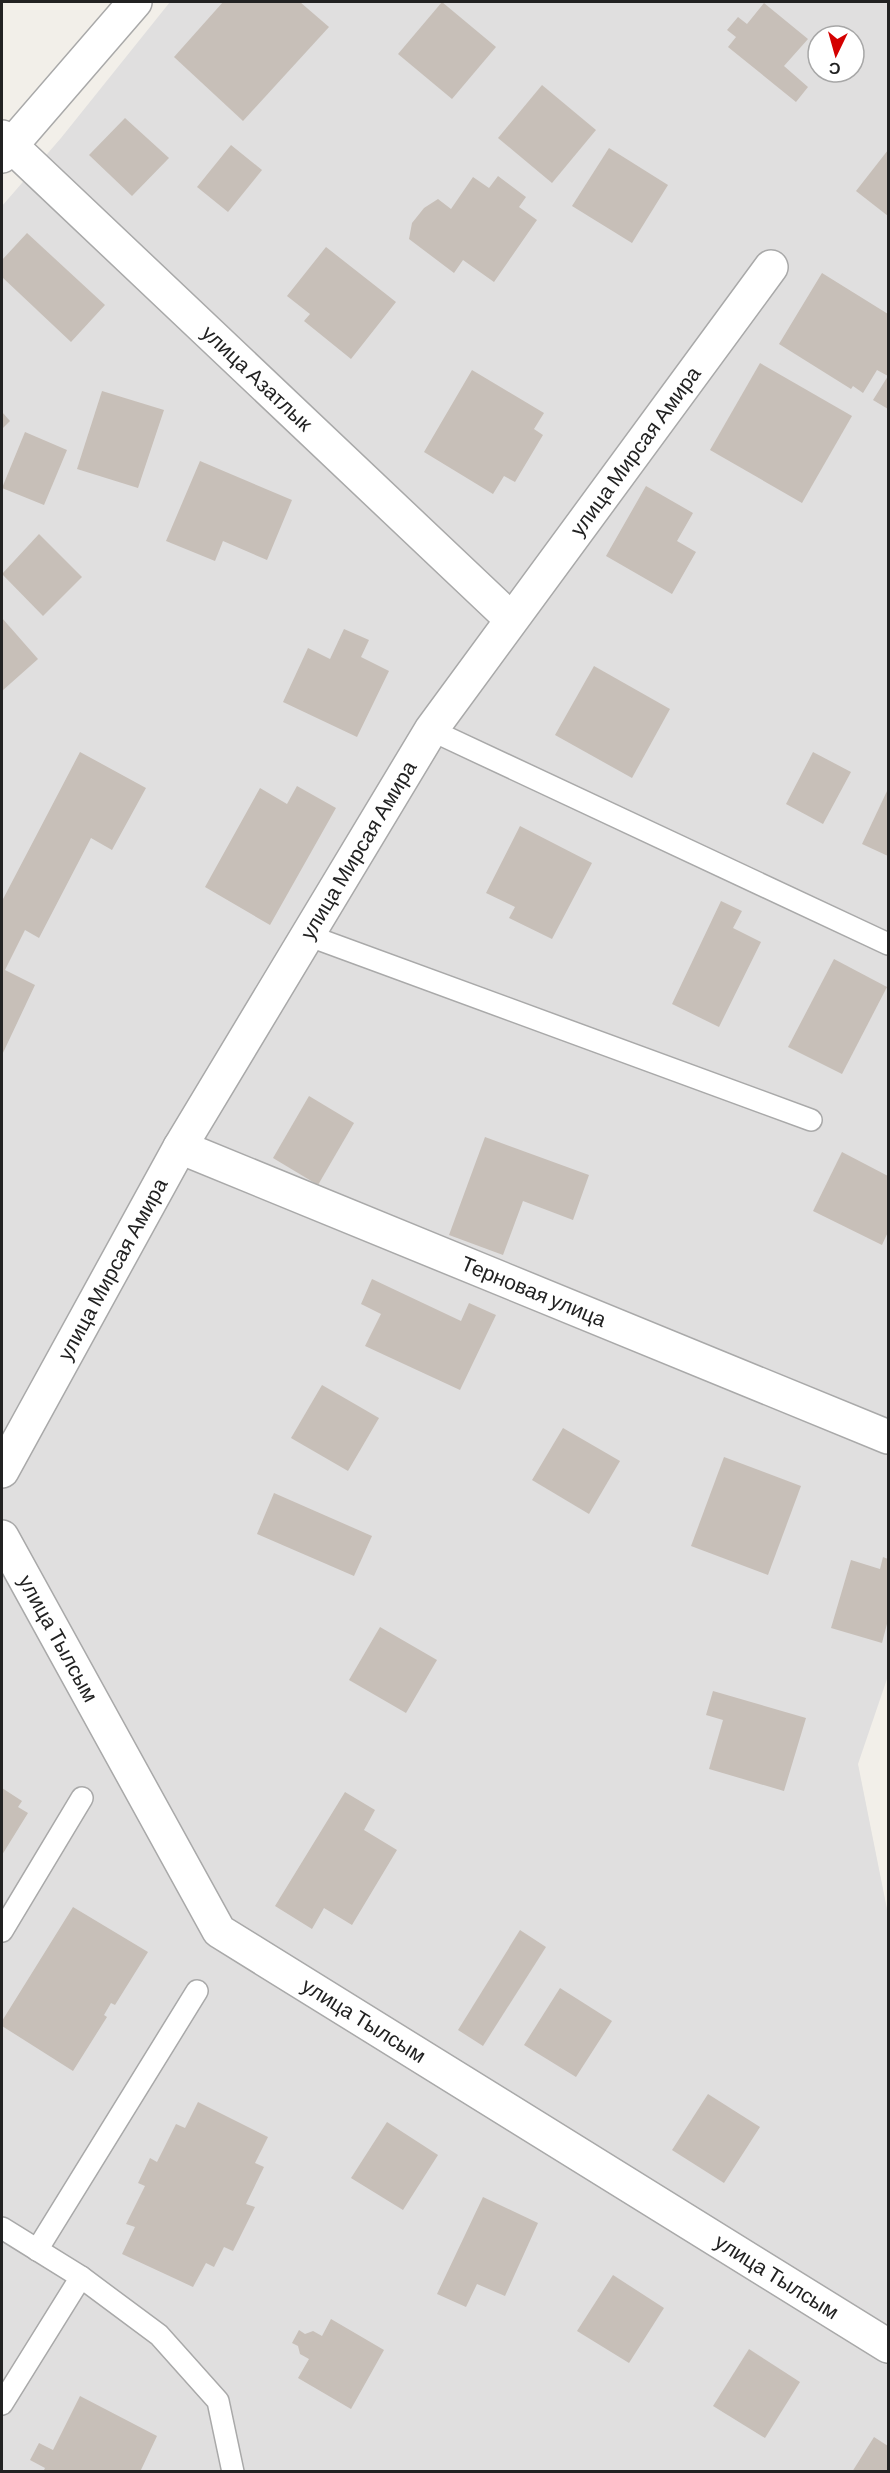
<svg xmlns="http://www.w3.org/2000/svg" width="890" height="2473" font-family="Barlow,sans-serif">
  <rect width="100%" height="100%" fill="#f2efe9"/>
  <path fill="#e0dfdf" fill-rule="evenodd" d="M170,2h718v1674l-30,88 30,150v557l-886,1v-2266l59,-68zM818,36h36v36h-36z"/>
  <g fill="#c7bfb8">
    <path d="M223,2h77l29,25 -86,94 -69,-64z"/>
    <path d="M442,2l54,45 -44,52 -54,-45z"/>
    <path d="M764,3l44,36 -24,27 24,21 -12,15 -68,-55 8,-10 -9,-7 11,-13 9,7z"/>
    <path d="M542,85l54,45 -44,53 -54,-45z"/>
    <path d="M125,118l44,40 -37,38 -43,-41z"/>
    <path d="M231,145l31,25 -34,42 -31,-25z"/>
    <path d="M609,148l59,37 -36,58 -60,-37z"/>
    <path d="M888,150v66l-32,-25z"/>
    <path d="M498,176l28,21 -7,10 18,13 -43,62 -31,-22 -9,13 -45,-34 3,-16 12,-15 14,-9 13,10 22,-32 16,11z"/>
    <path d="M27,233l78,72 -34,37 -69,-65v-17z"/>
    <path d="M326,247l70,55 -45,57 -47,-38 6,-7 -23,-18z"/>
    <path d="M822,273l66,41v95l-15,-9 15,-24 -11,-6 -14,23 -10,-7 -2,3 -72,-45z"/>
    <path d="M760,363l92,53 -50,87 -92,-53z"/>
    <path d="M472,370l72,43 -10,16 9,6 -28,47 -11,-6 -11,18 -69,-42z"/>
    <path d="M102,391l62,19 -26,78 -61,-19z"/>
    <path d="M2,412l8,9 -8,8z"/>
    <path d="M25,432l42,18 -23,55 -42,-17z"/>
    <path d="M200,461l92,39 -25,60 -44,-19 -8,20 -49,-20z"/>
    <path d="M646,486l47,27 -16,28 19,11 -24,42 -66,-38z"/>
    <path d="M39,534l43,43 -39,39 -41,-42z"/>
    <path d="M2,618l36,41 -36,32z"/>
    <path d="M344,629l25,11 -8,17 28,14 -32,66 -74,-35 25,-54 22,11z"/>
    <path d="M594,666l76,43 -38,69 -77,-43z"/>
    <path d="M80,752l66,36 -34,62 -21,-12 -52,100 -14,-8 -20,40 30,15 -33,70v-154z"/>
    <path d="M813,752l38,20 -28,52 -37,-20z"/>
    <path d="M297,786l39,22 -66,117 -65,-38 55,-99 27,16z"/>
    <path d="M888,789v67l-26,-12z"/>
    <path d="M520,826l72,37 -40,76 -43,-21 6,-11 -29,-14z"/>
    <path d="M721,901l21,10 -9,17 28,14 -42,85 -47,-23z"/>
    <path d="M834,959l53,28 -45,87 -54,-27z"/>
    <path d="M309,1096l45,27 -36,62 -45,-27z"/>
    <path d="M485,1137l104,38 -16,45 -50,-19 -20,54 -54,-20z"/>
    <path d="M842,1152l46,24v56l-6,13 -69,-34z"/>
    <path d="M372,1279l89,42 8,-18 27,12 -36,75 -95,-44 16,-32 -20,-10z"/>
    <path d="M322,1385l57,33 -31,53 -57,-33z"/>
    <path d="M563,1428l57,33 -31,53 -57,-34z"/>
    <path d="M724,1457l77,29 -33,89 -77,-29z"/>
    <path d="M274,1493l98,43 -18,40 -97,-42z"/>
    <path d="M883,1557l5,2v61l-6,23 -51,-15 20,-68 29,9z"/>
    <path d="M380,1627l57,33 -31,53 -57,-33z"/>
    <path d="M713,1691l93,27 -22,73 -75,-22 14,-49 -17,-5z"/>
    <path d="M2,1788l20,13 -4,6 10,6 -26,42z"/>
    <path d="M345,1792l30,18 -11,20 33,20 -45,75 -28,-17 -12,21 -37,-23z"/>
    <path d="M73,1907l75,45 -33,53 -4,-2 -7,12 3,2 -34,54 -71,-45v-5z"/>
    <path d="M520,1930l26,17 -63,99 -25,-16z"/>
    <path d="M560,1988l52,33 -36,56 -52,-32z"/>
    <path d="M708,2094l52,33 -36,56 -52,-33z"/>
    <path d="M198,2102l70,35 -13,26 9,4 -18,37 9,3 -22,44 -9,-4 -10,20 -8,-4 -13,24 -71,-33 13,-27 -9,-3 19,-38 -7,-3 12,-25 7,4 19,-38 9,4z"/>
    <path d="M387,2122l51,33 -35,55 -52,-32z"/>
    <path d="M483,2197l55,26 -33,73 -28,-12 -11,23 -29,-13z"/>
    <path d="M613,2275l51,33 -35,55 -52,-32z"/>
    <path d="M331,2319l53,31 -33,59 -53,-31 11,-19 -9,-5 -2,-8 -6,-3 7,-13 6,4 8,-3 9,5z"/>
    <path d="M749,2349l51,33 -35,56 -52,-32z"/>
    <path d="M80,2396l77,40 -17,36h-97l2,-4 -15,-8 9,-17 14,7z"/>
    <path d="M874,2437l14,9v26h-36z"/>
  </g>
  <g fill="none" stroke-linecap="round" stroke-linejoin="round">
    <defs>
      <g id="service">
        <path d="M431,730l457,214"/>
        <path d="M307,935l504,185"/>
        <path d="M2,1931l80,-133"/>
        <path d="M2,2228l79,49 78,58 59,66 15,71"/>
        <path d="M37,2250l160,-259"/>
        <path d="M2,2404l79,-127"/>
      </g>
      <g id="minor">
        <path id="s1" d="M2,137l509,482"/>
        <path d="M2,156l133,-154"/>
        <path id="s2" d="M180,1147l708,290"/>
        <path id="s3" d="M2,1471l178,-324 251,-417 340,-463"/>
        <path id="s4" d="M2,1537l217,394 669,415"/>
      </g>
    </defs>
    <use href="#service" stroke="#a9a9a9" stroke-width="24"/>
    <use href="#minor" stroke="#a9a9a9" stroke-width="36"/>
    <use href="#service" stroke="#fff" stroke-width="21"/>
    <use href="#minor" stroke="#fff" stroke-width="33"/>
  </g>
  <g text-anchor="middle" stroke-width="6" stroke-linejoin="round" paint-order="stroke">
    <g font-size="21" fill="#222" stroke="#fff">
      <text dy="7" stroke="none"><textPath href="#s1" startOffset="351">улица Азатлык</textPath></text>
      <text dy="7" stroke="none"><textPath href="#s3" startOffset="1202">улица Мирсая Амира</textPath></text>
      <text dy="7" stroke="none"><textPath href="#s3" startOffset="716">улица Мирсая Амира</textPath></text>
      <text dy="7" stroke="none"><textPath href="#s3" startOffset="230">улица Мирсая Амира</textPath></text>
      <text dy="7" stroke="none"><textPath href="#s2" startOffset="382">Терновая улица</textPath></text>
      <text dy="7" stroke="none"><textPath href="#s4" startOffset="116">улица Тылсым</textPath></text>
      <text dy="7" stroke="none"><textPath href="#s4" startOffset="620">улица Тылсым</textPath></text>
      <text dy="7" stroke="none"><textPath href="#s4" startOffset="1106">улица Тылсым</textPath></text>
    </g>
  </g>
  <rect width="890" height="2473" fill="none" stroke="#222222" stroke-width="6"/>
  <g transform="translate(836 54) rotate(185)"><circle r="28" fill="#ffffff" stroke="#a7a7a7" stroke-width="1.5"/>
  <path d="M0-4.5L10 22L0 15L-10 22Z" fill="#d40000"/>
  <text y="-9" font-size="16" font-weight="bold" text-anchor="middle" fill="#222222">С</text>
  </g>
</svg>
